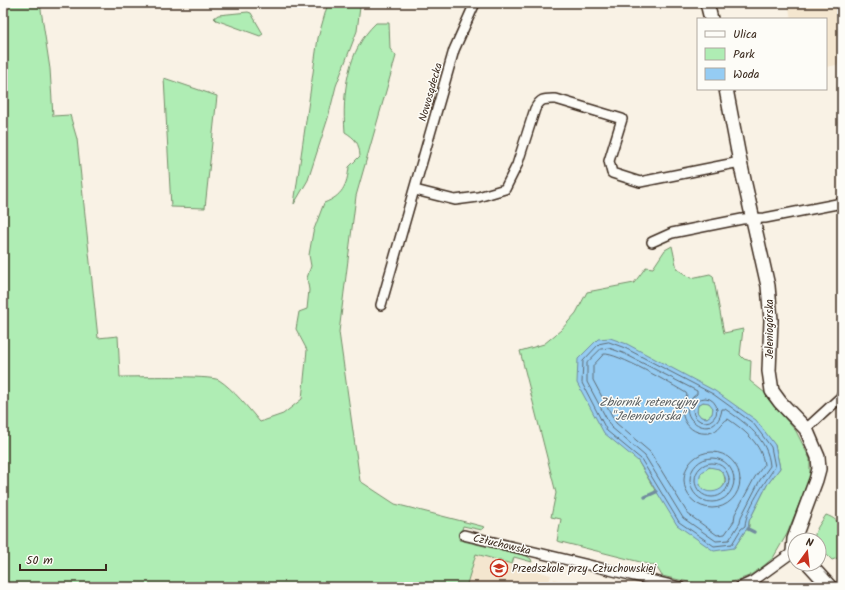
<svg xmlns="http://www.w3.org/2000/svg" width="845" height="590" font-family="Kalam,sans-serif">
  <rect width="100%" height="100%" fill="#f9f2e5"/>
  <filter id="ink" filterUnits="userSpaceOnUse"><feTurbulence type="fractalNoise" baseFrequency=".025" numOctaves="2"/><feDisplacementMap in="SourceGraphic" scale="8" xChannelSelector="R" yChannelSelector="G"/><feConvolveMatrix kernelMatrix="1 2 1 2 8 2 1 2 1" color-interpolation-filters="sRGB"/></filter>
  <g filter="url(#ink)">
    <g fill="#f4e6cf">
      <path d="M788,3h54v61l-16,3v-48h-35z"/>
      <path d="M475,554l76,21 -3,12h-82z"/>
      <path d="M554,579l26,8h-29z"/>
    </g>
    <g fill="#afedb4" stroke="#758c69" fill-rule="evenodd">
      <path d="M3,3h37l10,66 3,47 17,-1 7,24 21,199 20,-2 2,41c15,0 90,-2 99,3 14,9 30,29 41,42l23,-8 19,-15 5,-49 -11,-21 3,-17 8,-3 2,-19 -2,-12 4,-12 -2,-11 4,-23 11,-29c18,-7 23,-17 25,-36l11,-11c-1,-13 -4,-17 -15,-24 -3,-38 2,-82 31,-109h13l1,26 6,7 -40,140 -17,136 21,149 35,23 90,23 -3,3 -19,-4 -4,14 68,16 4,3 1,3 -18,-5 -2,7 -36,-10 -10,33h-463z"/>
      <path d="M328,3h31l1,4 -3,24 -21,55 -8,32 -20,62 -14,24 24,-166z"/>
      <path d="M248,12l3,1 11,19 1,2 -3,2 -44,-16 -2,-2 4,-3z"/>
      <path d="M164,78l53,18 -12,112 -34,-1z"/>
      <path d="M672,246l5,23 14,9 19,-4 3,2 11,57 19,-4 -3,26 4,4 7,2 -1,20 15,12 3,6 28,32 14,28v18l-23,57 -14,24 -12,10 -12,8 -22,8 -19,1 -11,-1 -35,-8 -6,-10 -99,-25 4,-22 -10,-2 5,-24 -36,-142 24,-7 17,-14 15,-17 11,-21 47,-9 12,-16 7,1 12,-18zM626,344l149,101 5,23 -13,17 -18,36v6l-4,4 -11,17 -78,-56 -18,-31z"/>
      <circle cx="705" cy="410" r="8"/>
      <circle cx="712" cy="480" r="13"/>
      <path d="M826,515c15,5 18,15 16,29 -1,5 -3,8 -2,13l-8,3 -13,-13v-7h-4c-2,-9 6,-17 11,-25z"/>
    </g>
    <path fill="#95ccf3" stroke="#718b9e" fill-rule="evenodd" d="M610,338l17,6 88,47 41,29 19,25 5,23 -13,17 -18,36 -1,8 -3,2 -11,17 -20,3 -37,-26 -39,-64 -34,-28 -27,-50 1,-24 20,-20zM703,402l6,1 4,5 -1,6 -5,4 -6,-1 -4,-5 1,-7zM709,467l10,2c25,22 -29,36 -18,4z"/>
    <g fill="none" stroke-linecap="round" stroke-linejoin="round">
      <g stroke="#5f6b73" stroke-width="1">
        <path d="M609,342l16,6 88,46 40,29 18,24 4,20c-10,15 -29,42 -30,59l-4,3 -9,15 -18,2 -35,-24 -38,-63 -34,-28 -25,-48 1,-22 16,-17z"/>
        <path d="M601,349l8,-1 14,5 74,38v3c-30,20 19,54 25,15h3c21,14 43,30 45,57l-10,14 -19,37 -1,6 -11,17 -13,1 -33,-23 -38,-62 -34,-29 -24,-45v-19z"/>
        <path d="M604,354c12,-2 69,31 82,39l1,2c-12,17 0,41 22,38 11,-2 12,-11 19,-14 16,11 34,25 36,46l-9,12 -20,37 -1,7 -9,13 -8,1 -29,-21 -38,-62 -34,-29 -23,-43v-14z"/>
        <circle cx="705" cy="410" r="12"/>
        <circle cx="712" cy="480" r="28"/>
        <circle cx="712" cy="480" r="22"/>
        <circle cx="712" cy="480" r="17"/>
      </g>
      <g stroke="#718b9e" stroke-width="3.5">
        <path d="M645,497l11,-5"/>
        <path d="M748,529l6,3"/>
      </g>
      <defs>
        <g id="street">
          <path d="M415,190l40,10 23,-3 27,-8 12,-24 18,-56c6,-11 9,-10 21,-10l66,20 -13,42 3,12 28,9 100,-20"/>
          <path d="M652,242l20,-9 70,-14 23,-1 77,-15"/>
          <path d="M381,305l73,-255 21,-47"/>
          <path d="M806,429l36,-33"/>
          <path d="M464,535l216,52"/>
          <path d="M740,587l13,-6 40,-29"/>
        </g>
        <g id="secondary">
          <path d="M707,3l4,16"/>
          <path d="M726,89l14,73 28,124 3,34 -2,51 3,20 8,11 26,27 12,28 1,12 -3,11 -22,59 -1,13 2,1"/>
          <path d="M809,564l21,23"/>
        </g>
      </defs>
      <use href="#street" stroke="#3b2a1e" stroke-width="12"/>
      <use href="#secondary" stroke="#3b2a1e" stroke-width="16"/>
      <use href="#street" stroke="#fdfcf7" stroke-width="9"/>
      <use href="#secondary" stroke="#fdfcf7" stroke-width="13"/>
    </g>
  </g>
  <defs>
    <symbol id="school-ring" viewBox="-11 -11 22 22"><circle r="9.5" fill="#fdfcf7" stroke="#c8321e" stroke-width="1.5"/><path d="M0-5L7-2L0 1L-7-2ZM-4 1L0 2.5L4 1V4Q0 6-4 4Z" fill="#c8321e"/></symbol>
  </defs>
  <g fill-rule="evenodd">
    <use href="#school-ring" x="489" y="558" width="20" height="20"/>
  </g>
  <g text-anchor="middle" stroke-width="3" stroke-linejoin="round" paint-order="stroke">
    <g font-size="11" fill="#3b2a1e" stroke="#fdfcf7">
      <text transform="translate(430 92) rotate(-74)" y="4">Nowosądecka</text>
      <text transform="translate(769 329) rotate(-90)" y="4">Jeleniogórska</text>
      <text transform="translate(502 544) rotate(13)" y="4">Człuchowska</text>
    </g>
    <g font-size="11" fill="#3b2a1e" stroke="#fdfcf7" text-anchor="start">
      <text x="512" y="572">Przedszkole przy Człuchowskiej</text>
    </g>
    <g font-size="12" font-style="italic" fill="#565b5e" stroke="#fdfcf7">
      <text x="648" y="406">Zbiornik retencyjny<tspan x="648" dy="14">"Jeleniogórska"</tspan></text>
    </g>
  </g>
  <rect width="845" height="590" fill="none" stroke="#fdfcf7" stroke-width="16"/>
  <rect x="8" y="8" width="829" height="574" fill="none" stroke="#3b2a1e" stroke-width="1.5" filter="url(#ink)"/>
  <rect x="697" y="18" width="130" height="72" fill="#fdfcf7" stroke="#afa8a0"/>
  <rect x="705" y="31" width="20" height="6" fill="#fdfcf7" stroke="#afa8a0"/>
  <text x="733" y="38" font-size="12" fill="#3b2a1e">Ulica</text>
  <rect x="705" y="48" width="20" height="12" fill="#afedb4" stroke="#afa8a0"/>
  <text x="733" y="58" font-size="12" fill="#3b2a1e">Park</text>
  <rect x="705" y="68" width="20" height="12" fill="#95ccf3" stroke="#afa8a0"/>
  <text x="733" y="78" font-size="12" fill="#3b2a1e">Woda</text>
  <g transform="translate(807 552) rotate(15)"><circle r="19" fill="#fdfcf7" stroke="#afa8a0"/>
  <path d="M0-3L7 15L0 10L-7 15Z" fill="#c8321e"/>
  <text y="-6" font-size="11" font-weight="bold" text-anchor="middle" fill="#3b2a1e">N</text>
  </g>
  <path d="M20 564v6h86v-6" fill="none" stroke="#3b2a1e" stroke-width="2"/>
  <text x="26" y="564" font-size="12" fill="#3b2a1e" stroke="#fdfcf7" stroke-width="3" paint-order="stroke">50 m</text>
</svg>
